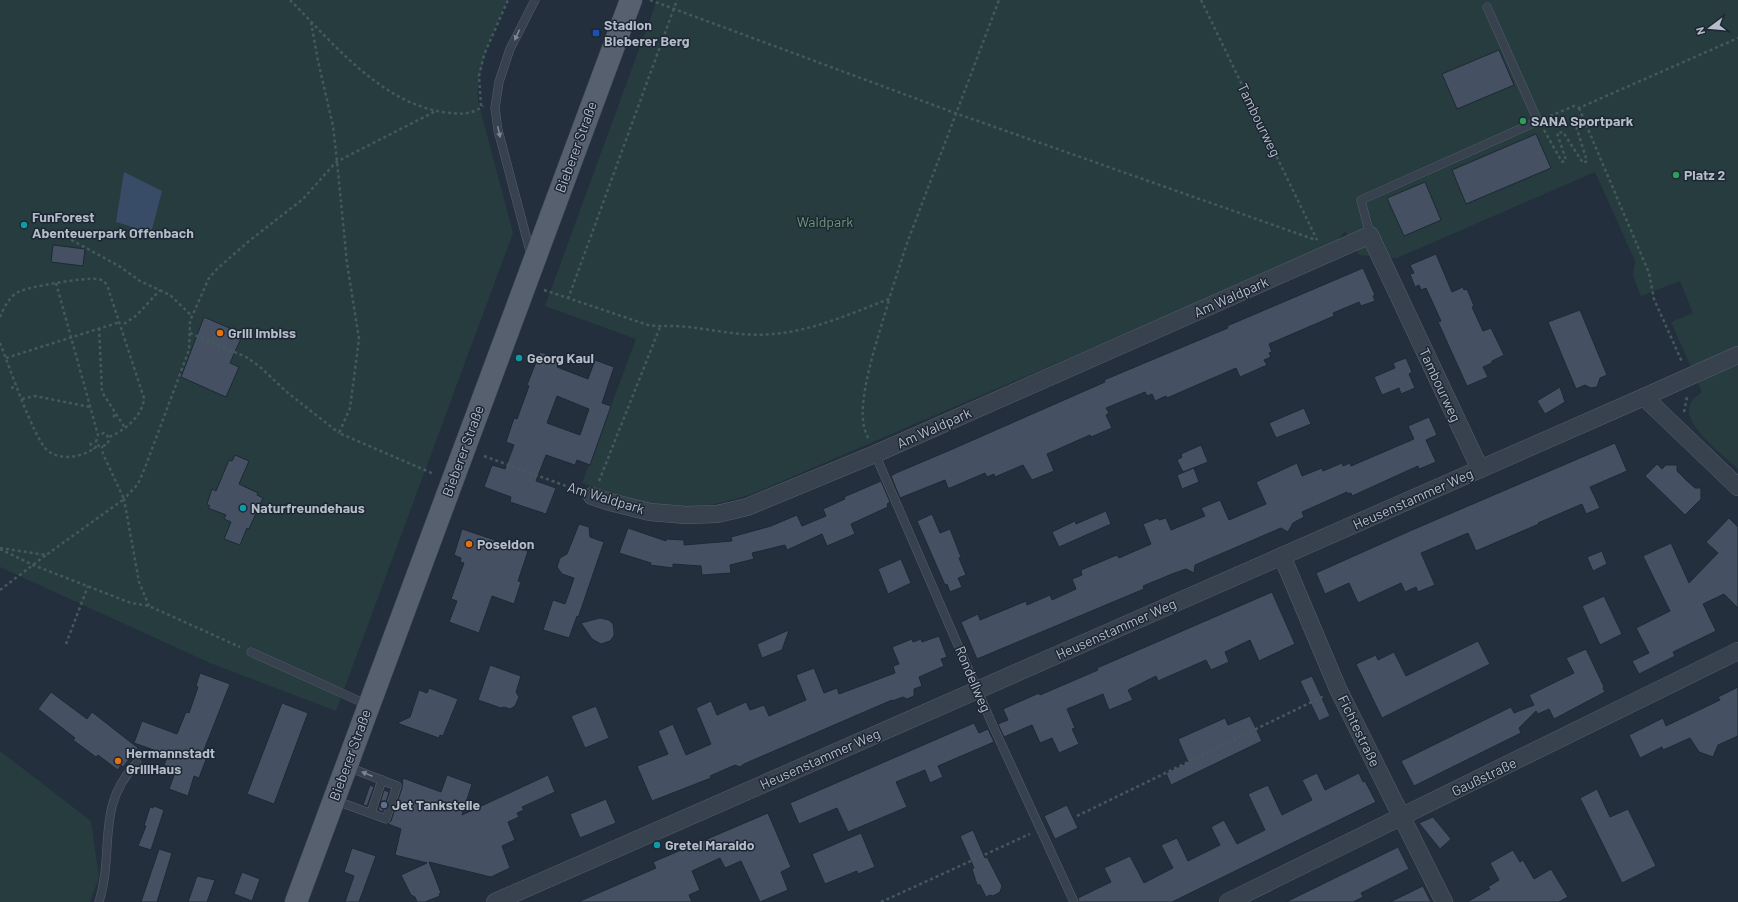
<svg xmlns="http://www.w3.org/2000/svg" width="1738" height="902" font-family="Barlow,sans-serif">
  <rect width="100%" height="100%" fill="#242f3e"/>
  <g fill="#263c3f">
    <path d="M0,0h507c-13,32 -31,65 -29,101l35,132 -177,478 -126,-48 -210,-96z"/>
    <path d="M657,0h1081v469c-14,-13 -47,-38 -49,-57 -1,-10 6,-15 13,-20l-31,-70 22,-9 -13,-32 -39,15 -8,-20 2,-15 -40,-89 -198,86 -38,-3 -14,-24 -10,12 -578,249c-43,15 -80,21 -126,9 -16,-4 -33,-12 -49,-18l54,-144 -91,-33z"/>
    <path d="M0,751l91,70 8,56 -9,25h-90z"/>
  </g>
  <path fill="#394c67" d="M124,172l38,19 -11,42 -35,-11z"/>
  <g fill="#455162" stroke="#1f2835" fill-rule="evenodd">
    <path d="M1499,50l15,35 -57,24 -15,-35z"/>
    <path d="M1536,134l15,34 -85,36 -14,-34z"/>
    <path d="M1425,182l16,38 -37,16 -17,-38z"/>
    <path d="M53,245l32,4 -2,17 -32,-4z"/>
    <path d="M1436,254l16,38 11,-5 1,3 3,-1 7,17 -2,1 11,24 8,-3 13,27 -12,6v2l-9,4 5,10 -21,9 -29,-64 3,-1 -15,-33 -5,2 -2,-5 -4,2 -5,-13 4,-1 -4,-8z"/>
    <path d="M1363,268l12,27 -2,1 2,5 -14,5 -2,-4 -26,11 1,3 -65,28 3,8 -3,1 2,4 -7,3 3,5 -27,12 -4,-9 -69,30 -1,-2 -11,5 -3,-7 -5,2 -2,-4 -39,16 3,5 -3,2 6,13 -21,9 -1,-2 -43,19 7,17 -22,9 -9,-15 -28,12 -1,-3 -7,3 -2,-4 -35,15h-2l-3,-8 -45,18 -9,-22 5,-3 52,-22 157,-69 -1,-2 124,-52 -1,-2z"/>
    <path d="M1580,310l27,65 -7,3 -3,9 -6,1 -6,-3 -9,4 -28,-67z"/>
    <path d="M204,317l39,17 -13,29 9,4 -13,30 -45,-20z"/>
    <path d="M540,352l20,7 -3,8 31,12 7,-19 19,7 -12,36 9,3 -21,59 -13,-5 -2,5 -29,-10 -10,26 20,7 -10,26 -36,-12 1,-5 -27,-10 8,-22 13,4 9,-24 -8,-3 8,-24 3,1 12,-33 -2,-1zM557,396l32,13 -9,26 -33,-12z"/>
    <path d="M1406,358l6,14 -3,2 6,14 -14,6 -2,-6 -17,7 -8,-18 21,-9 -2,-5z"/>
    <path d="M1560,387l5,15 -20,12 -8,-13z"/>
    <path d="M1304,408l7,16 -35,14 -7,-15z"/>
    <path d="M1429,417l8,18 -11,5 10,22 -17,7 -1,-3 -66,30 -1,-3 -3,1 -1,-2 -45,20 2,5 -11,6 -5,9 -7,-4 -86,37 -1,8 -8,-4 -14,5 -29,12 1,3 -167,70 -16,-37 17,-8 2,6 46,-19 1,4 23,-10 2,5 24,-11 -4,-10 10,-4 -1,-5 36,-15 2,3 32,-14 -8,-20 15,-6 1,2 7,-2 5,12 34,-14 -4,-8 19,-8 9,20 37,-16 -10,-22 41,-19 5,13 20,-8 1,3 19,-8 1,3 7,-3 1,3 63,-27 -6,-13z"/>
    <path d="M1615,443l12,28 -37,16 10,21 -14,6 -4,-10 -44,19 1,1 -63,27 -8,-18 -47,20 14,32 -17,7 -2,-5 -11,5 -4,-9 -43,20 -9,-20 -24,11 -9,-21 96,-43z"/>
    <path d="M1201,445l7,17 -25,10 -6,-12 5,-3 -1,-3z"/>
    <path d="M235,455l14,6 -10,23 19,9 -1,2 6,3 -14,31 -2,-1 -7,17 -16,-6 7,-17 -7,-3 2,-4 -18,-7 2,-2 -3,-2 5,-15 4,2 13,-31 3,1z"/>
    <path d="M1657,464l5,5 4,-4h11v6l9,9 9,8h6v11l-16,16 -40,-39z"/>
    <path d="M1194,468l5,14 -17,7 -5,-14z"/>
    <path d="M881,481l9,21 -3,2 1,3 -37,17 4,10 -28,12 -5,-12 -35,16 -2,-5 -33,8 2,6 -24,6 1,8 -29,2 -1,-9 -28,-2v4l-23,-3 1,-2 -32,-10 9,-25 38,13v-2l18,1v5l48,-4 -1,-4 40,-11 26,-11 5,11 24,-10 -3,-7 22,-10 -1,-2z"/>
    <path d="M1106,511l5,13 -52,23 -7,-15 23,-11 1,3z"/>
    <path d="M932,514l8,19 10,-4 11,28 -2,1 7,17 -8,3 4,9 -12,5 -3,-8 -2,1 -28,-64z"/>
    <path d="M1729,518l9,9v81l-14,-14 -21,10 13,27 -43,21 2,4 -36,18 -7,-13 17,-8 -13,-25 34,-17 -27,-55 28,-13 18,40 29,-30 -12,-11z"/>
    <path d="M579,524l10,3 1,10 14,5 -26,76 -1,-2 -8,22 -26,-8 10,-30 12,4 5,-14 4,-12 -12,-4 -5,-7 3,-9 7,-4z"/>
    <path d="M462,529l66,22 -10,30 3,1 -7,22 -22,-8 -13,37 -30,-11 8,-21 -6,-2 13,-36 -4,-1 1,-4 -7,-3z"/>
    <path d="M1602,551l5,13 -14,7 -6,-14z"/>
    <path d="M901,559l10,24 -23,11 -10,-25z"/>
    <path d="M1272,592l23,52 -36,17 -9,-21 -25,12 4,10 -18,8 -5,-10 -48,21 -2,-5 -28,14 5,10 -24,10 -6,-16 -36,15 8,19 -3,1 7,15 -20,9 -7,-15 -12,5 -8,-18 -28,12 -6,-13 10,-4 -5,-11 36,-16 1,2 58,-25 -1,-2z"/>
    <path d="M1604,596l18,38 -22,11 -18,-39z"/>
    <path d="M600,618l9,2 4,4 1,7v5l-4,5 -9,3 -9,-5 -11,-16z"/>
    <path d="M789,630l-7,20 -20,8 -5,-14z"/>
    <path d="M939,636l8,21 -6,2 3,7 -25,11 3,9 -8,3v7l-7,3 -4,-2 -11,4v-1l-148,64 -4,3 -5,-2 -25,11 1,2 -59,23 -15,-35 31,-12 -10,-23 15,-7 13,31 25,-11 -15,-36 15,-7 6,14 29,-13 4,8 14,-5 5,11 37,-16 -10,-25 18,-7 10,25 13,-5 2,6 56,-21 -2,-7 6,-2 -7,-17 20,-8 1,3 8,-3 1,3z"/>
    <path d="M1478,641l12,23 -108,54 -26,-54 20,-9 2,5 16,-8 12,24z"/>
    <path d="M1586,649l18,38 -1,1 2,4 -51,27 -5,-10 -11,5 -2,-3 -17,17 2,5 -107,53 -13,-25 110,-54 3,6 20,-8 -5,-10 45,-22 -8,-15z"/>
    <path d="M490,665l31,11 -5,16 3,5 -4,9 -5,3 -6,-2 -3,1 -23,-8z"/>
    <path d="M200,673l30,11 -28,71 5,2 -8,21 -5,-2 -6,20 -19,-7 7,-19 -12,-5 4,-10 -34,-12 8,-22 35,13 9,-22 3,1 9,-26 -2,-1z"/>
    <path d="M1312,676l18,40 -11,5 -19,-40z"/>
    <path d="M1738,687v49l-20,9 -5,12 -14,-5 -9,-14 -27,12 -1,-3 -22,11 -11,-23 34,-17 3,8 54,-26 -2,-3z"/>
    <path d="M429,688l29,11 -15,37 -3,-1 -1,3 -42,-15 13,-6 9,-27 8,3z"/>
    <path d="M51,692l36,27 5,-7 46,36 -15,19 -2,-2 -3,5 -20,-15 -2,2 -23,-17 2,-2 -37,-29z"/>
    <path d="M282,703l26,10 -34,91 -27,-10z"/>
    <path d="M596,706l13,32 -24,10 -14,-32z"/>
    <path d="M1250,716l12,25 -91,44 -5,-12 22,-11 -10,-23 47,-21 3,7z"/>
    <path d="M974,723l5,10 9,-4 6,13 -56,24 5,11 -13,6 -5,-13 -29,12 11,25 -59,25 -11,-24 -38,16 -9,-21z"/>
    <path d="M1317,773l8,17 34,-17 4,9 2,-1 11,21 -204,100h-93l-1,-4 33,-16 -7,-14 26,-12 14,27 29,-15 -12,-23 16,-7 11,23 32,-16 -9,-18 13,-7 13,24 28,-14 -17,-36 20,-9 14,30 30,-15 -10,-20z"/>
    <path d="M447,775l25,9 -10,31 86,-40 7,17 -33,15 2,3 -7,3 2,4 -11,5 7,18 -13,6 8,22 -19,9 -62,-15 12,31 -2,1 1,2 -15,6h-8l-2,-5 -4,-2 -10,-20 26,-12 -32,-8 6,-26 -13,-5 3,-3 11,-33 1,-10 38,14z"/>
    <path d="M370,785l4,2 -7,19 -4,-1z"/>
    <path d="M1597,789l13,28 18,-8 28,57 -34,17 -42,-85z"/>
    <path d="M384,790l5,2 -6,20 -5,-2z"/>
    <path d="M606,799l10,24 -36,15 -10,-24z"/>
    <path d="M1067,805l11,23 -23,11 -11,-23z"/>
    <path d="M154,806l10,4 -13,40 -13,-4 8,-20h-2l6,-19 3,1z"/>
    <path d="M768,813l23,54 -10,5 7,18 -28,12 -19,-41 -16,7 -5,-10 -28,13 8,19 -11,5 3,7h-114l78,-34 -3,-6z"/>
    <path d="M1433,817l18,22 -11,10 -21,-26z"/>
    <path d="M973,830l12,28 2,-1 15,29 -2,6 -7,4 -3,-1 -4,2 -6,-12h-3l-5,-16 2,-1 -14,-32z"/>
    <path d="M861,833l14,34 -17,7 -1,-3 -32,13 -13,-30z"/>
    <path d="M1398,847l11,22 -48,24 2,4 -10,5h-67z"/>
    <path d="M352,848l24,8 -17,46h-14l9,-26 -10,-4z"/>
    <path d="M159,849l13,4 -15,49h-16z"/>
    <path d="M1513,850l7,12 3,-2 11,19 17,-10 17,28 -9,5h-92l23,-13 -2,-2 11,-7 -9,-17z"/>
    <path d="M242,872l18,7 -8,22 -18,-7z"/>
    <path d="M197,876l18,4 -8,22h-19z"/>
    <path d="M1423,886l8,16h-41z"/>
  </g>
  <g fill="none" stroke-linecap="round" stroke-linejoin="round">
    <defs>
      <g id="service">
        <path d="M1370,235l-9,-35 177,-79 -51,-114"/>
        <path d="M531,255l-33,-125 -3,-22 4,-26 11,-33 25,-49"/>
        <path d="M875,454l118,272 81,176"/>
        <path d="M251,652l117,53"/>
        <path d="M334,800l52,19 11,-33 -49,-19"/>
        <path d="M371,813l11,-33"/>
        <path d="M99,902c16,-51 -4,-97 38,-139"/>
      </g>
      <g id="minor">
        <path d="M1644,397l94,90"/>
        <path d="M592,496l18,6 40,10 36,3 31,-1 30,-7 128,-53 495,-219 110,234"/>
        <path d="M1282,556l56,133 106,213"/>
        <path d="M495,902l1149,-505 94,-42"/>
        <path d="M1228,902l510,-251"/>
      </g>
      <path id="primary" d="M296,902l335,-902"/>
    </defs>
    <use href="#service" stroke="#565f6c" stroke-width="9"/>
    <use href="#minor" stroke="#565f6c" stroke-width="18"/>
    <use href="#primary" stroke="#414a57" stroke-width="23"/>
    <g stroke="#44595c" stroke-width="2.5" stroke-dasharray="3 3" stroke-linecap="butt">
      <path d="M290,0c43,43 89,101 152,112 16,2 28,4 41,-6"/>
      <path d="M650,0l305,113 361,127"/>
      <path d="M1201,0l116,240"/>
      <path d="M311,22l7,39 15,65 4,35 10,102 12,76 -9,69 -11,25 95,41"/>
      <path d="M481,106l-2,-30 5,-21 24,-55"/>
      <path d="M1579,108l70,165 5,26 28,63"/>
      <path d="M1550,116l24,-10 5,2 159,-70"/>
      <path d="M1544,130l18,32 4,-2 -9,-27 6,-1 20,31 4,-2 -12,-38 9,-3"/>
      <path d="M66,237l53,29 21,15 30,14 22,21"/>
      <path d="M56,283l42,152 -2,7 3,4 8,-1 2,-5 -2,-5 -3,-2 -6,2"/>
      <path d="M544,290l104,35c13,2 26,0 40,2 28,3 56,10 85,7 40,-3 79,-21 116,-35l17,-53 93,-246"/>
      <path d="M568,299l109,-299"/>
      <path d="M0,317c3,-8 10,-21 18,-25 9,-5 67,-15 79,-13 4,0 7,2 10,6l37,113c-1,18 -20,33 -35,39"/>
      <path d="M124,324l13,-9 23,-25"/>
      <path d="M99,328l3,64 23,36"/>
      <path d="M190,333l56,24 13,9 29,27 51,40"/>
      <path d="M0,343c8,20 34,96 47,107 8,7 19,8 29,6 9,-2 16,-5 22,-11"/>
      <path d="M6,358l114,-36"/>
      <path d="M11,388l6,-2"/>
      <path d="M22,399l13,-3 55,11"/>
      <path d="M1684,412l3,-15 2,-1"/>
      <path d="M113,417l3,-3"/>
      <path d="M868,438c-1,-3 -3,-7 -4,-11 -7,-31 16,-95 25,-127"/>
      <path d="M90,443l4,6"/>
      <path d="M484,456l93,34"/>
      <path d="M599,481l61,-154"/>
      <path d="M0,548l46,7 78,-56 -21,-45 -1,-8"/>
      <path d="M0,549l33,16 98,38 18,3 91,41"/>
      <path d="M0,590l46,-35"/>
      <path d="M149,606l-10,-24 -15,-83 14,-15 8,-19 43,-115 1,-29 19,-43 8,-9 32,-28 54,-42 33,-37 100,-51"/>
      <path d="M66,644l22,-58"/>
      <path d="M1077,816l247,-120"/>
      <path d="M881,902l149,-68"/>
    </g>
    <use href="#service" stroke="#38414e" stroke-width="8"/>
    <use href="#minor" stroke="#38414e" stroke-width="17"/>
    <use href="#primary" stroke="#56606e" stroke-width="22"/>
  </g>
  <defs><path id="oneway-solid" d="M-6-.8H1V-3.2L6.5 0L1 3.2V.8H-6Z"/></defs>
  <g fill="#7c8592">
    <use href="#oneway-solid" transform="translate(517 35) rotate(115)"/>
    <use href="#oneway-solid" transform="translate(499 132) rotate(77)"/>
    <use href="#oneway-solid" transform="translate(367 774) rotate(-158)"/>
  </g>
  <rect fill="#1a4fb4" stroke="#1d2633" stroke-width="1.5" x="592" y="29" width="8" height="8" rx="2"/>
  <g fill="#2e9e5b" stroke="#1d2633" stroke-width="1.5">
    <circle cx="1523" cy="121" r="4"/>
    <circle cx="1676" cy="175" r="4"/>
  </g>
  <g fill="#0f9aa8" stroke="#1d2633" stroke-width="1.5">
    <circle cx="24" cy="225" r="4"/>
    <circle cx="519" cy="358" r="4"/>
    <circle cx="243" cy="508" r="4"/>
    <circle cx="657" cy="845" r="4"/>
  </g>
  <g fill="#e8710a" stroke="#1d2633" stroke-width="1.5">
    <circle cx="220" cy="333" r="4"/>
    <circle cx="469" cy="544" r="4"/>
    <circle cx="118" cy="761" r="4"/>
  </g>
  <circle fill="#5c6f8a" stroke="#1d2633" stroke-width="1.5" cx="384" cy="805" r="4"/>
  <g text-anchor="middle" stroke-width="3" stroke-linejoin="round" paint-order="stroke">
    <g font-size="14" font-weight="bold" fill="#b4bcc9" stroke="#1d2633" text-anchor="start">
      <text x="604" y="30">Stadion<tspan x="604" dy="16">Bieberer Berg</tspan></text>
      <text x="1531" y="126">SANA Sportpark</text>
      <text x="1684" y="180">Platz 2</text>
      <text x="32" y="222">FunForest<tspan x="32" dy="16">Abenteuerpark Offenbach</tspan></text>
      <text x="228" y="338">Grill Imbiss</text>
      <text x="527" y="363">Georg Kaul</text>
      <text x="251" y="513">Naturfreundehaus</text>
      <text x="477" y="549">Poseidon</text>
      <text x="126" y="758">Hermannstadt<tspan x="126" dy="16">GrillHaus</tspan></text>
      <text x="392" y="810">Jet Tankstelle</text>
      <text x="665" y="850">Gretel Maraldo</text>
    </g>
    <g font-size="14" fill="#b4bcc9" stroke="#1d2633">
      <text transform="translate(1259 120) rotate(64)" y="5">Tambourweg</text>
      <text transform="translate(576 147) rotate(-70)" y="5">Bieberer Straße</text>
      <text transform="translate(1231 297) rotate(-24)" y="5">Am Waldpark</text>
      <text transform="translate(1440 385) rotate(65)" y="5">Tambourweg</text>
      <text transform="translate(934 428) rotate(-24)" y="5">Am Waldpark</text>
      <text transform="translate(463 451) rotate(-70)" y="5">Bieberer Straße</text>
      <text transform="translate(606 498) rotate(17)" y="5">Am Waldpark</text>
      <text transform="translate(1413 499) rotate(-24)" y="5">Heusenstammer Weg</text>
      <text transform="translate(1116 629) rotate(-24)" y="5">Heusenstammer Weg</text>
      <text transform="translate(973 679) rotate(67)" y="5">Rondellweg</text>
      <text transform="translate(1359 731) rotate(64)" y="5">Fichtestraße</text>
      <text transform="translate(350 755) rotate(-70)" y="5">Bieberer Straße</text>
      <text transform="translate(820 759) rotate(-24)" y="5">Heusenstammer Weg</text>
      <text transform="translate(1484 777) rotate(-26)" y="5">Gaußstraße</text>
    </g>
    <g font-size="14" fill="#6b9a76" stroke="#1d2633">
      <text x="825" y="227">Waldpark</text>
    </g>
  </g>
  <g transform="translate(1710 28) rotate(254)" stroke="#1d2633" stroke-width="3" paint-order="stroke">
  <path d="M0-3L7 15L0 10L-7 15Z" fill="#b4bcc9"/>
  <text y="-6" font-size="11" font-weight="bold" text-anchor="middle" fill="#b4bcc9">N</text>
  </g>
</svg>
